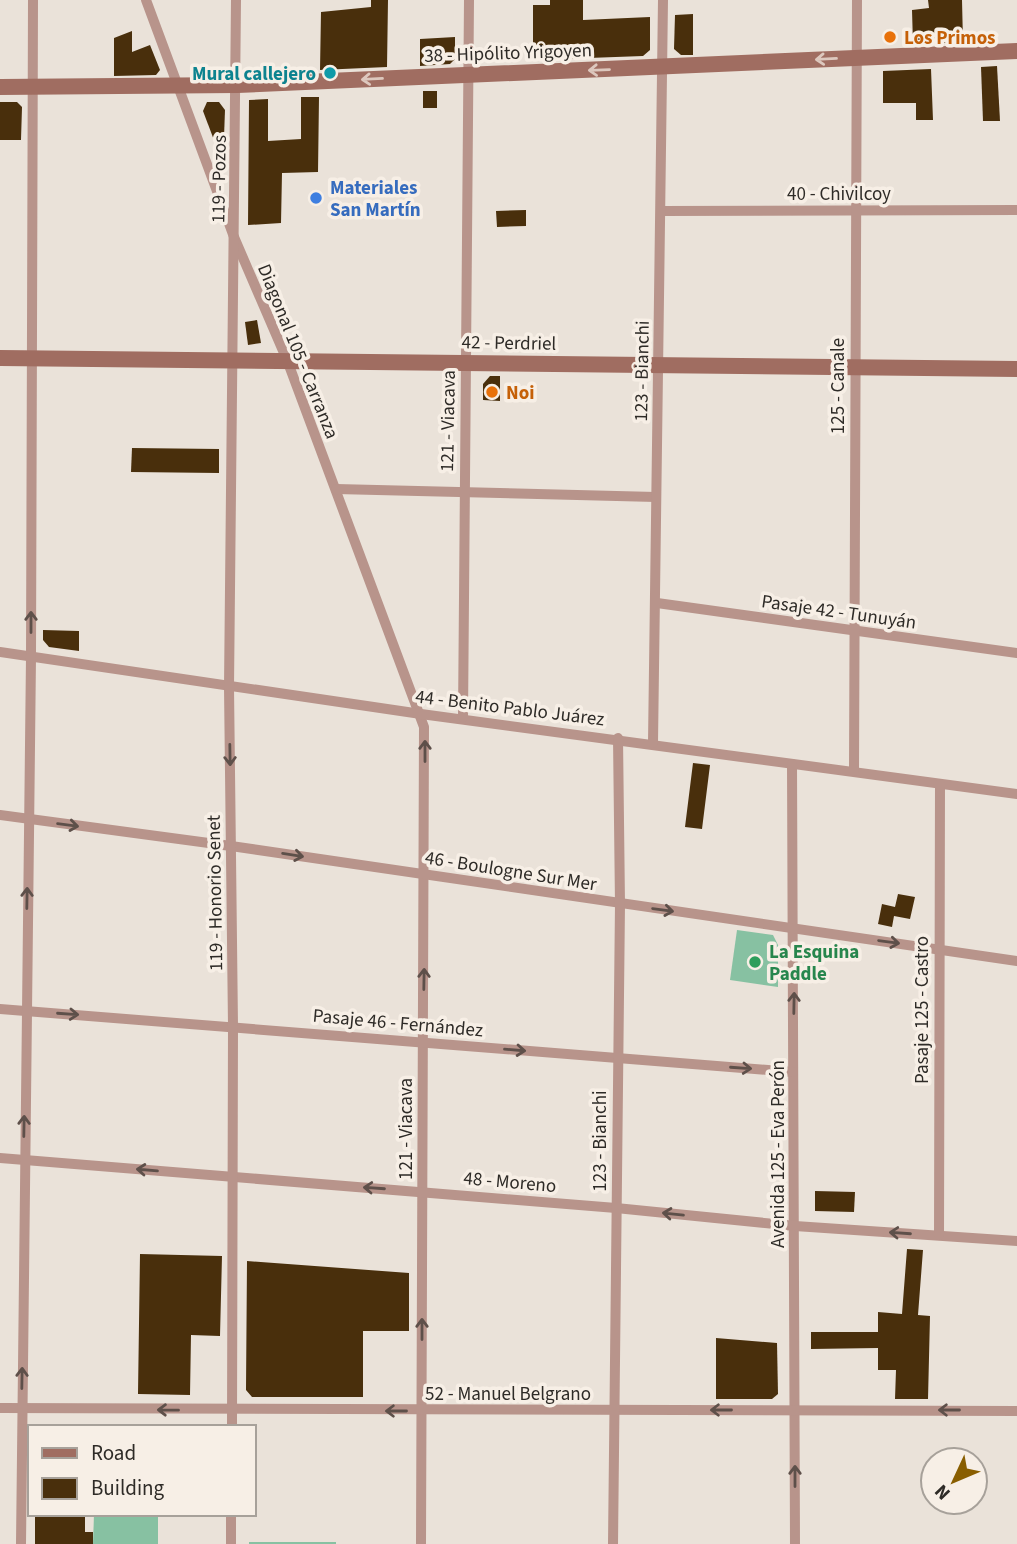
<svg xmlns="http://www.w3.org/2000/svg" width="1017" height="1544" font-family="'Source Sans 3',sans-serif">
  <rect width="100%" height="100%" fill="#eae2d9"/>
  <g fill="#87c1a2">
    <path d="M737,930l36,5 5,10v42l-48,-7z"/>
    <path d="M94,1514h64v30h-65z"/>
    <rect x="249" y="1542" width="87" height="2"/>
  </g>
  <g fill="#492f0c">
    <path d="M371,0h17l-1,67 -67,3 1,-58 50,-5z"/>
    <path d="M550,0h33v20l67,-3v33l-7,6 -110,4v-55h17z"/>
    <path d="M928,0h34l1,42 -50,2 -1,-34 17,-2z"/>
    <path d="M693,14v41h-12l-7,-6 1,-34z"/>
    <path d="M132,31v21l18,-7 10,25 -4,5 -42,1v-38z"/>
    <path d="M455,37v22l-5,5 -30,2v-27z"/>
    <path d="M997,66l3,55h-17l-2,-54z"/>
    <path d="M931,69l2,51h-17v-17h-33v-32z"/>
    <rect x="423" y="91" width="14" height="17"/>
    <path d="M301,97h18l-1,75 -36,1 -1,50 -33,2 1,-125 19,-1v42l33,-2z"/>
    <path d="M0,102h17l5,5 -1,33h-21z"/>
    <path d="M207,102h12l6,8 -2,54 -20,-53z"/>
    <path d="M526,210v16l-29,1 -1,-16z"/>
    <path d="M257,320l4,23 -13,2 -3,-23z"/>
    <path d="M490,376h10v25l-17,-1v-16z"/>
    <path d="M132,448l87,1v24l-88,-1z"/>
    <path d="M43,630l36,1v20l-30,-4 -6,-7z"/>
    <path d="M693,763l17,2 -8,64 -17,-2z"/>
    <path d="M898,894l17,3 -5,22 -16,-3 -2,11 -14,-3 4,-20 13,3z"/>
    <path d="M815,1191l40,1 -1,20 -39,-1z"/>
    <path d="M907,1249l16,1 -5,65 12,1 -2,83h-33l1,-29h-18v-22l-67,1v-17h67v-20l24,2z"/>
    <path d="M140,1254l82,2 -2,80 -29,-1 -1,60 -52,-1z"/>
    <path d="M247,1261l162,12v58h-46v66h-111l-6,-7z"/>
    <path d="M716,1338l61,5 1,51 -6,5h-56z"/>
    <path d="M35,1515l50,1v16h8v12h-58z"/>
  </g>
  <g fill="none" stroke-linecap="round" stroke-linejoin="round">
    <g stroke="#b8948b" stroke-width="10">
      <path d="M146,0l88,237 53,123 137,367 -3,817"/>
      <path d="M661,211l356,-1"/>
      <path d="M336,489l320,8"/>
      <path d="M657,603l360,50"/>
      <path d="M0,652l421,62 596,80"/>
      <path d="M463,717l6,-717"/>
      <path d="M653,743l10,-743"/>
      <path d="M792,764l3,780"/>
      <path d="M854,771l3,-771"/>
      <path d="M0,815l231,31 786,115"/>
      <path d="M0,1009l793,63"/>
      <path d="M0,1158l616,50 179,18 222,15"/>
      <path d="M939,1235l1,-451"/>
      <path d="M0,1408l1017,3"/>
      <path d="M232,1427l1,-401 -4,-339 7,-687"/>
      <path d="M21,1544l10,-887 2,-657"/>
      <path d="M231,1544v-30"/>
      <path d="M613,1544l7,-640 -2,-166"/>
    </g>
    <g stroke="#a06d61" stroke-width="16">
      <path d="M0,87l237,-2 780,-34"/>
      <path d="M0,358l1017,11"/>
    </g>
  </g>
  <defs><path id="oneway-shaft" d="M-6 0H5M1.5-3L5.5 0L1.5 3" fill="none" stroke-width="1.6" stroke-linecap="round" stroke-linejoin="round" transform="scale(1.75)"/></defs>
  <g stroke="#ddc8be">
    <use href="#oneway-shaft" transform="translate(826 59) rotate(177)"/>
    <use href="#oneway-shaft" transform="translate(599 70) rotate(178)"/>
    <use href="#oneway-shaft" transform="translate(372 79) rotate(177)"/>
  </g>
  <g stroke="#5e504a">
    <use href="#oneway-shaft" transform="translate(31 622) rotate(-90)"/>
    <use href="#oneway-shaft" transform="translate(425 751) rotate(-90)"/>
    <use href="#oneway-shaft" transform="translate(230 755) rotate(89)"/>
    <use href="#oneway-shaft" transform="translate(68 825) rotate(7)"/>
    <use href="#oneway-shaft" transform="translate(293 855) rotate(9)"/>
    <use href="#oneway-shaft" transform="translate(27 898) rotate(-89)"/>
    <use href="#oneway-shaft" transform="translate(663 910) rotate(8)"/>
    <use href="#oneway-shaft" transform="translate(889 942) rotate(8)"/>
    <use href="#oneway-shaft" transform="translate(424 979) rotate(-89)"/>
    <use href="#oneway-shaft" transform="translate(794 1003) rotate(-89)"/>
    <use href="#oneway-shaft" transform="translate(68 1014) rotate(4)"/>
    <use href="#oneway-shaft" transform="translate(515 1050) rotate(5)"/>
    <use href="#oneway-shaft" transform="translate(741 1068) rotate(4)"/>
    <use href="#oneway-shaft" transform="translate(24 1126) rotate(-89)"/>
    <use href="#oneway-shaft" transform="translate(147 1170) rotate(-175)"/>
    <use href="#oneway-shaft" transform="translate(374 1188) rotate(-176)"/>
    <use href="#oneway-shaft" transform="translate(673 1214) rotate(-174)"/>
    <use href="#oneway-shaft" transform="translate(900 1233) rotate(-176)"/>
    <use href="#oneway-shaft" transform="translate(422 1329) rotate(-90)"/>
    <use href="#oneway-shaft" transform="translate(22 1378) rotate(-89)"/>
    <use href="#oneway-shaft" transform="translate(168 1410) rotate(-179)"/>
    <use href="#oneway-shaft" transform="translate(721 1410) rotate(-180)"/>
    <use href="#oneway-shaft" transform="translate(949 1410) rotate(-180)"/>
    <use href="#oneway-shaft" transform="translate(396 1411) rotate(180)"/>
    <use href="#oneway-shaft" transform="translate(795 1476) rotate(-90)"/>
  </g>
  <g fill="#e8710a" stroke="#f7efe6" stroke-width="2.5">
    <circle cx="890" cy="37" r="7"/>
    <circle cx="492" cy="392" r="7"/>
  </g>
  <circle fill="#0f9aa8" stroke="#f7efe6" stroke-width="2.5" cx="330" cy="73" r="7"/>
  <circle fill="#3f7fe0" stroke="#f7efe6" stroke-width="2.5" cx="316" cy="198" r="7"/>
  <circle fill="#2e9e5b" stroke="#f7efe6" stroke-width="2.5" cx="755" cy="962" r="7"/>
  <g text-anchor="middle" stroke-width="7" stroke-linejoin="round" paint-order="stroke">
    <g font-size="19" font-weight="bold" fill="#c56008" stroke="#f7efe6" text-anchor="start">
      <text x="904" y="44">Los Primos</text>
      <text x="506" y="399">Noi</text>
    </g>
    <g font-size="19" fill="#2e2b27" stroke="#f7efe6">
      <text transform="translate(508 52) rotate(-2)" y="7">38 - Hipólito Yrigoyen</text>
      <text transform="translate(218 179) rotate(-89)" y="7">119 - Pozos</text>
      <text x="839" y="200">40 - Chivilcoy</text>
      <text transform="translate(509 342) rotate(1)" y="7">42 - Perdriel</text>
      <text transform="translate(299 351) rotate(68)" y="7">Diagonal 105 - Carranza</text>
      <text transform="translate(641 371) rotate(-89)" y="7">123 - Bianchi</text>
      <text transform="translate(837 386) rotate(-90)" y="7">125 - Canale</text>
      <text transform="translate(447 421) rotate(-89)" y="7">121 - Viacava</text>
      <text transform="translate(839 611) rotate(8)" y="7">Pasaje 42 - Tunuyán</text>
      <text transform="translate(510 707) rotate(7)" y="7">44 - Benito Pablo Juárez</text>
      <text transform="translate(511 870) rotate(9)" y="7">46 - Boulogne Sur Mer</text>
      <text transform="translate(214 893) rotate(-91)" y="7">119 - Honorio Senet</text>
      <text transform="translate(921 1010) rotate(-90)" y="7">Pasaje 125 - Castro</text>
      <text transform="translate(398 1022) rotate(5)" y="7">Pasaje 46 - Fernández</text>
      <text transform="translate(405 1129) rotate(-90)" y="7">121 - Viacava</text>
      <text transform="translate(599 1141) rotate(-90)" y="7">123 - Bianchi</text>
      <text transform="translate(777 1154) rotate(-90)" y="7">Avenida 125 - Eva Perón</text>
      <text transform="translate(510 1181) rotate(5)" y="7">48 - Moreno</text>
      <text x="508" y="1400">52 - Manuel Belgrano</text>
    </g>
    <g font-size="19" font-weight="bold" fill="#0d838f" stroke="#f7efe6" text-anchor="end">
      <text x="316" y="80">Mural callejero</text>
    </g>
    <g font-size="19" font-weight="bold" fill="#366cbe" stroke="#f7efe6" text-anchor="start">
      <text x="330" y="194">Materiales<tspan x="330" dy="22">San Martín</tspan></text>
    </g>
    <g font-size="19" font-weight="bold" fill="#27864d" stroke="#f7efe6" text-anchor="start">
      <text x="769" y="958">La Esquina<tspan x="769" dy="22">Paddle</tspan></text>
    </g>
  </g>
  <rect x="28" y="1425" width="228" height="91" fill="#f7efe6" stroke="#a7a19a" stroke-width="2"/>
  <rect x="42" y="1448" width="35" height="10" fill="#a06d61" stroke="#a7a19a" stroke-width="2"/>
  <text x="91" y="1460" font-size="21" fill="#2e2b27">Road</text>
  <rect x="42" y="1478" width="35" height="21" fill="#492f0c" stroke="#a7a19a" stroke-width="2"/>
  <text x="91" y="1495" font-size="21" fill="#2e2b27">Building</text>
  <g transform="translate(954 1481) rotate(226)"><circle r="33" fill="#f7efe6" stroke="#a7a19a" stroke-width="2"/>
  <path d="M0-5L12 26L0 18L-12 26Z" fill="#895e00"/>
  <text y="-10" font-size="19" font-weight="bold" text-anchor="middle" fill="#2e2b27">N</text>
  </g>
</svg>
